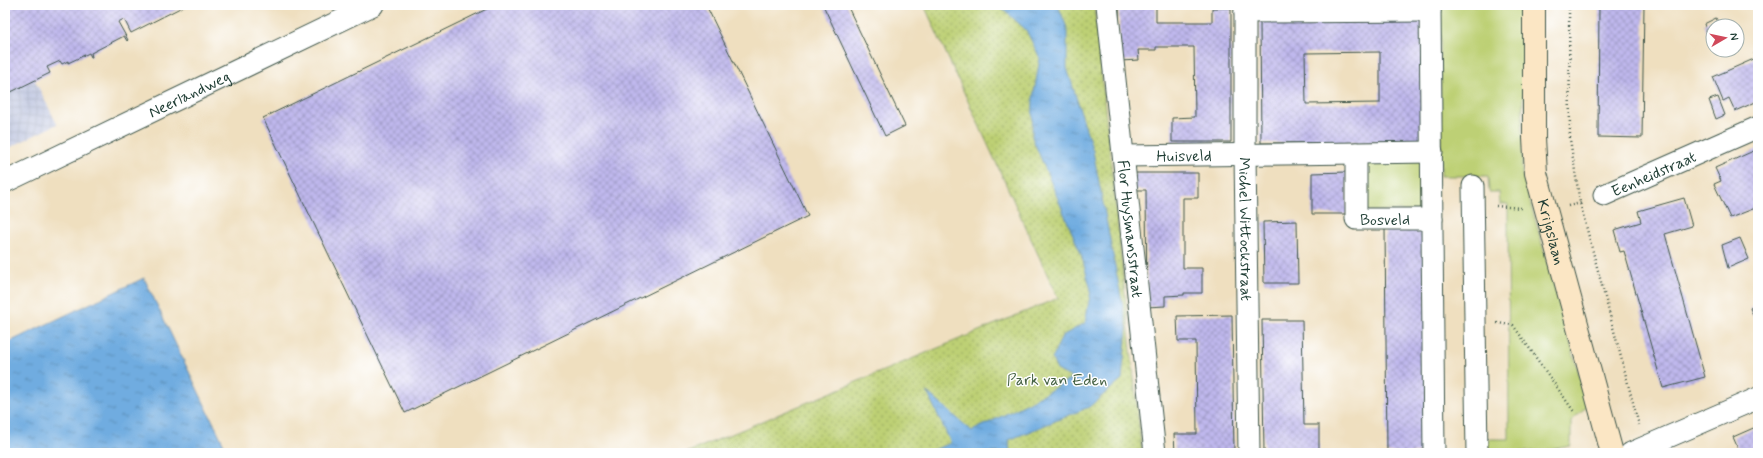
<svg xmlns="http://www.w3.org/2000/svg" width="1763" height="458" font-family="Mynerve,sans-serif">
  <defs>
    <pattern id="industrial-grid" width="8" height="8" patternUnits="userSpaceOnUse"><rect width="8" height="8" fill="#bbc3de"/><path d="M0 4h8M4 0v8" fill="none" stroke="#a0a8bf"/></pattern>
    <pattern id="park-dots" width="8" height="8" patternUnits="userSpaceOnUse"><rect width="8" height="8" fill="#bdd074"/><path d="M2 2h.1M6 6h.1" fill="none" stroke="#99aa60" stroke-width="1.8" stroke-linecap="round"/></pattern>
    <pattern id="water-ripples" width="26" height="14" patternUnits="userSpaceOnUse"><rect width="26" height="14" fill="#6face0"/><path d="M2 4q2-2 4 0t4 0M15 11q2-2 4 0t4 0" fill="none" stroke="#5b8db6"/></pattern>
    <pattern id="building-cross-hatch" width="8" height="8" patternUnits="userSpaceOnUse"><rect width="8" height="8" fill="#bfb8ed"/><path d="M0 0l8 8M0 8l8-8" fill="none" stroke="#9b97c1"/></pattern>
  </defs>
  <rect width="100%" height="100%" fill="#fff"/>
  <filter id="ink" filterUnits="userSpaceOnUse"><feTurbulence type="fractalNoise" baseFrequency=".025" numOctaves="2"/><feDisplacementMap in="SourceGraphic" scale="8" xChannelSelector="R" yChannelSelector="G"/><feConvolveMatrix kernelMatrix="1 2 1 2 8 2 1 2 1" color-interpolation-filters="sRGB"/></filter>
  <filter id="wash" filterUnits="userSpaceOnUse"><feTurbulence type="fractalNoise" baseFrequency=".012" numOctaves="4" result="noise"/><feDisplacementMap in="SourceGraphic" scale="16" xChannelSelector="R" yChannelSelector="G"/><feGaussianBlur stdDeviation="0.9" result="paint"/><feColorMatrix in="noise" values="0 0 0 0 0 0 0 0 0 0 0 0 0 0 0 0 0 1.4 0 .05"/><feComposite in="paint" operator="in"/></filter>
  <g filter="url(#wash)">
    <rect width="100%" height="100%" fill="#efdfbf"/>
    <path fill="url(#industrial-grid)" d="M5,21l52,103 -52,26z"/>
    <g fill="#bdd074" stroke="#6e8654">
      <path d="M1440,5h84l-2,169 66,231 -17,16v25l-28,5 -55,2 1,-14h20l-1,-235h-8l-1,-12h-10l-1,-16h-47z"/>
      <path d="M1425,158v53h-61v-52z"/>
    </g>
    <path fill="url(#park-dots)" stroke="#6e8654" d="M924,5h170l48,448h-456l372,-155z"/>
    <g fill="url(#water-ripples)" stroke="#47748a">
      <path d="M999,5h59l9,23v40l26,83 34,177 -5,51 -33,28 -80,33 1,13h-85l26,-10 -24,-51 45,39 56,-28 44,-25 -15,-8 -5,-11 10,-23 23,-13 6,-33 -10,-36 -49,-117 1,-39 7,-40 -14,-28z"/>
      <path d="M144,278l84,175h-223v-109z"/>
    </g>
    <g id="blocks">
      <g fill="url(#building-cross-hatch)" fill-rule="evenodd">
        <path d="M5,5h181l-55,28 -7,-14 -6,3 10,18 -1,1 -3,-5 -33,17 1,4h-1l-2,-4 -21,10v-2l-6,3 -2,-3 -13,6 3,6 -39,19 -2,-2 -4,2z"/>
        <path d="M495,5h211l102,211 -403,197 -142,-295z"/>
        <path d="M823,5h24l58,121 -20,10z"/>
        <path d="M1119,5h37v17h56v-14h19v134h-59v-24l23,-1 -1,-70h-38v3h-18l1,10 -19,1z"/>
        <path d="M1599,5h45l-2,133 -44,-1z"/>
        <path d="M1716,18l4,8h-7v7l-5,2 -4,-11z"/>
        <path d="M1424,19l1,123 -164,1 -1,-122zM1380,52v51l-74,1 -1,-51z"/>
        <path d="M1758,51v50l-23,10 -6,-13 -6,3 -10,-24 43,-19 -2,-5z"/>
        <path d="M1718,97l7,18 -9,4 -7,-19z"/>
        <path d="M1758,149v44l-4,2 4,12 -28,11 -16,-34 7,-3 -6,-13z"/>
        <path d="M1347,172v42h-35v-41z"/>
        <path d="M1134,173h64v25h-15v70h19v25h-18v2l-19,1v10l-18,1 -1,-117h-12z"/>
        <path d="M1684,198l8,28 -27,8 40,143 -42,11 -39,-137 -4,1 -6,-22 27,-8 -3,-11z"/>
        <path d="M1297,221l1,62h-34l-1,-61z"/>
        <path d="M1426,227l1,226h-40l-2,-225z"/>
        <path d="M1740,238l9,21 -21,9 -6,-23z"/>
        <path d="M1758,300v26l-8,-18 8,-3 -2,-4z"/>
        <path d="M1232,315l2,138h-59l-1,-19h23l-1,-93h-18l-1,-25z"/>
        <path d="M1262,320h40l2,105h15v28h-55z"/>
        <path d="M1758,426v27h-18l-7,-16z"/>
      </g>
    </g>
  </g>
  <g filter="url(#ink)">
    <use href="#blocks" fill-opacity="0" stroke="#3e5549" stroke-width="1"/>
    <g fill="none" stroke-linecap="round" stroke-linejoin="round">
      <defs>
        <g id="street">
          <path id="s1" d="M1107,5l48,448"/>
          <path id="s2" d="M1245,5v149l4,299"/>
          <path d="M1430,5l4,448"/>
          <path d="M1245,12l185,-1"/>
          <path id="s3" d="M1356,153v66h76"/>
          <path id="s4" d="M1124,156l308,-4"/>
          <path id="s5" d="M5,182l368,-177"/>
          <path d="M1473,186l4,267"/>
          <path id="s6" d="M1604,195l154,-68"/>
          <path d="M1631,453l127,-55"/>
        </g>
        <g id="secondary">
          <path id="s7" d="M1534,5v133l2,35 76,280"/>
        </g>
      </defs>
      <use href="#street" stroke="#3e5549" stroke-width="23"/>
      <use href="#secondary" stroke="#3e5549" stroke-width="24"/>
      <g stroke="#3e5549" stroke-width="2.5" stroke-dasharray="1 3" stroke-linecap="butt">
        <path d="M1569,5l1,134 10,64 59,222"/>
        <path d="M1496,206l25,2"/>
        <path d="M1568,206l13,-3"/>
        <path d="M1497,323l16,2 62,88"/>
      </g>
      <use href="#street" stroke="#fff" stroke-width="21"/>
      <use href="#secondary" stroke="#fbe6c4" stroke-width="22"/>
    </g>
  </g>
  <g text-anchor="middle" stroke-width="3" stroke-linejoin="round" paint-order="stroke">
    <g font-size="16" fill="#1f3d34" stroke="#fff">
      <text dy="6" stroke="none"><textPath href="#s5" startOffset="204">Neerlandweg</textPath></text>
      <text dy="6" stroke="none"><textPath href="#s4" startOffset="60">Huisveld</textPath></text>
      <text dy="6" stroke="none"><textPath href="#s6" startOffset="54">Eenheidstraat</textPath></text>
      <text dy="6" stroke="none"><textPath href="#s3" startOffset="95">Bosveld</textPath></text>
      <text dy="6" stroke="none"><textPath href="#s1" startOffset="225">Flor Huysmansstraat</textPath></text>
      <text dy="6" stroke="none"><textPath href="#s2" startOffset="224">Michel Wittockstraat</textPath></text>
      <text dy="6" stroke="none"><textPath href="#s7" startOffset="229">Krijgslaan</textPath></text>
    </g>
    <g font-size="16" fill="#466244" stroke="#fff">
      <text x="1057" y="385">Park van Eden</text>
    </g>
  </g>
  <rect width="1763" height="458" fill="none" stroke="#fff" stroke-width="20"/>
  <g transform="translate(1725 38) rotate(81)"><circle r="19" fill="#ffffff" stroke="#a5b1ae"/>
  <path d="M0-3L7 15L0 10L-7 15Z" fill="#d1495b"/>
  <text y="-6" font-size="11" font-weight="bold" text-anchor="middle" fill="#1f3d34">N</text>
  </g>
</svg>
